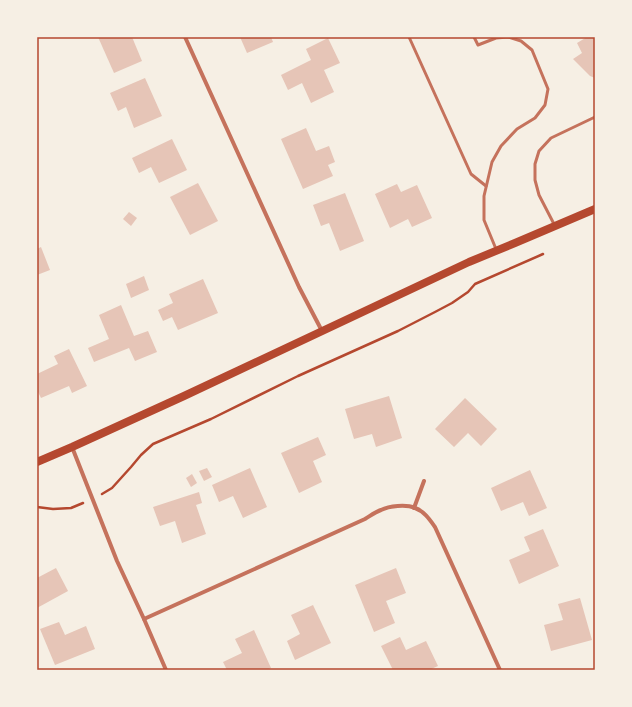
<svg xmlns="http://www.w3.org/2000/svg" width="632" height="707" font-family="'Source Sans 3',sans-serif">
  <rect width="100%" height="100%" fill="#f6efe4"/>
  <g fill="#e6c5b7">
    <path d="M98,37h34l10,24 -28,12z"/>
    <path d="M240,37h31l2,5 -26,11z"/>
    <path d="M587,37h8v41l-5,-2 -17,-17 9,-6 -5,-10z"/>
    <path d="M328,38l12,25 -16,7 10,22 -23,11 -9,-20 -14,7 -7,-15 30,-15 -5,-11z"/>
    <path d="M145,78l17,38 -28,12 -8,-21 -8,4 -8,-18z"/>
    <path d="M306,128l10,23 13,-5 6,16 -7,3 5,11 -30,13 -22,-50z"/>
    <path d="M172,139l15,31 -28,13 -8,-16 -12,6 -7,-15z"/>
    <path d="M198,183l20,38 -28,14 -20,-38z"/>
    <path d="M397,184l4,8 16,-7 15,33 -20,9 -4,-8 -18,9 -15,-34z"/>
    <path d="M345,193l19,48 -24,10 -11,-28 -8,3 -8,-21z"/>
    <path d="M129,212l8,6 -6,8 -8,-7z"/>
    <path d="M41,247l9,23 -13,5v-26z"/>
    <path d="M144,276l5,14 -18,8 -5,-14z"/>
    <path d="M203,279l15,34 -40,17 -6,-13 -9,4 -5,-11 15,-7 -4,-9z"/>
    <path d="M121,305l13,31 14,-5 9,21 -22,9 -6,-13 -35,14 -6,-14 21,-9 -10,-24z"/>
    <path d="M69,349l18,37 -15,7 -3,-7 -28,12 -4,-8v-16l21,-10 -4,-8z"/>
    <path d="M389,396l13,42 -26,9 -4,-13 -18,5 -9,-30z"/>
    <path d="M465,398l32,31 -16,17 -13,-13 -14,14 -19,-18z"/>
    <path d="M318,437l8,18 -13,6 9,21 -23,11 -18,-40z"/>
    <path d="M207,468l5,9 -8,4 -5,-10z"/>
    <path d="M250,468l17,39 -24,11 -10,-22 -14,6 -7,-17z"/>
    <path d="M530,470l17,38 -18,8 -6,-14 -22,9 -10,-23z"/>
    <path d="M192,474l5,9 -6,4 -5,-9z"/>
    <path d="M199,492l3,11 -6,2 10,29 -24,9 -7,-22 -15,5 -7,-19z"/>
    <path d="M543,529l16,37 -40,18 -10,-24 21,-9 -6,-14z"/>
    <path d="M56,568l12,23 -31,17v-30z"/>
    <path d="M396,568l10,25 -20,8 9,22 -21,9 -19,-47z"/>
    <path d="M580,598l12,42 -41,11 -7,-26 19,-5 -5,-16z"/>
    <path d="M313,605l18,38 -36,17 -8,-19 13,-7 -9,-19z"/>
    <path d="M59,622l6,13 21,-9 9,23 -40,16 -15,-36z"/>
    <path d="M254,630l17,38 -5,2h-39l-4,-8 19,-9 -7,-14z"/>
    <path d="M400,637l6,13 20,-9 12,25 -9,4h-36l-12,-24z"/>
  </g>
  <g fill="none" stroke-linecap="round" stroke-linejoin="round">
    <g stroke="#b5482f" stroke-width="2.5">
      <path d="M102,494l10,-6 19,-21 10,-12 12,-11 58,-25 87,-43 100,-45 37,-19 17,-9 16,-11 7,-8 68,-30"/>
      <path d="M37,507l16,2 18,-1 12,-5"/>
    </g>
    <g stroke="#c5725c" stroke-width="3">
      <path d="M409,37l62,137 15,12"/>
      <path d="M474,37l4,8 18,-7 12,-1 13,4 11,9 16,39 -3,16 -10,13 -18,11 -16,17 -9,16 -8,34v24l12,29"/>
      <path d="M555,226l-16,-31 -4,-15v-16l4,-13 12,-13 44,-21"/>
    </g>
    <g stroke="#c5725c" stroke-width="4">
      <path d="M185,37l114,250 23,44"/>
      <path d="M72,447l45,114 27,58 22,51"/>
      <path d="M414,508l10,-27"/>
      <path d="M144,619l221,-100c5,-3 10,-7 16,-9 8,-4 25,-6 34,-2 9,3 15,12 20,19l65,143"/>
    </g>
    <path stroke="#b5482f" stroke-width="8" d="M37,462l35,-15 112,-51 285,-134 46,-19 80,-34"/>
  </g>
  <rect width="632" height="707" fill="none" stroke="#f6efe4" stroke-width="76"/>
  <rect x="38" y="38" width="556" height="631" fill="none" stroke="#b5482f" stroke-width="1.5"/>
</svg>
